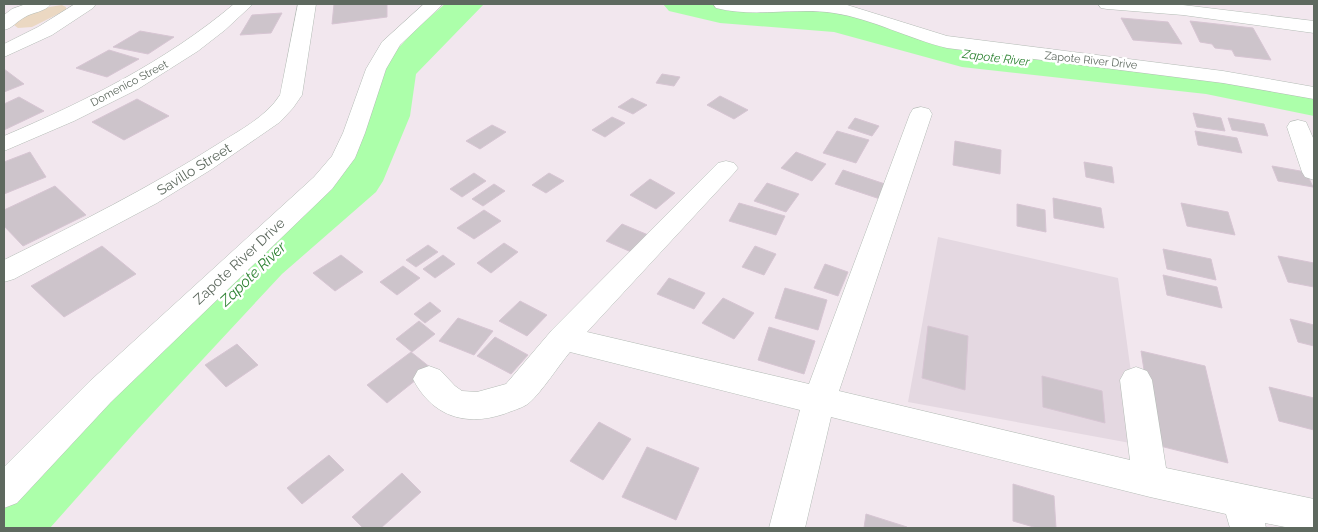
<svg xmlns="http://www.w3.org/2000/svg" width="1318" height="532" font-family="Raleway,sans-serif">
  <rect width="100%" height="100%" fill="#f2e7ee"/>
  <path fill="#e4d8e1" d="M938,237l180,41 23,167 -233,-43z"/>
  <path fill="#ebd8c2" d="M62,5l4,2v3l-34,17 -14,1 -4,-3c13,-12 30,-18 48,-20z"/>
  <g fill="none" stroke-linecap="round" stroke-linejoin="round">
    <g fill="#acffaa" fill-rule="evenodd">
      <path d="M445,4h39l-68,70 -6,42 -27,65 -7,11 -94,82 -145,156 -87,98h-46v-51l240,-229 95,-75 27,-57 10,-44 41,-44z"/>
      <path d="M663,4h89l84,6 127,34 243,26 108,20v26l-108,-22 -244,-27 -128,-35 -114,-9 -51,-12z"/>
    </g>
  </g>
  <g fill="#cdc4cb" stroke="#d7c5d3">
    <path d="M334,4h53v13l-55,7z"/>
    <path d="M282,13l-11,20 -31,2 12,-20z"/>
    <path d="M1121,18l47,4 14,22 -49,-4z"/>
    <path d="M1190,21l63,7 18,32 -36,-4 -3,-6 -17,-2 -3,-4 -12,-2z"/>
    <path d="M140,31l34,6 -26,17 -35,-7z"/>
    <path d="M109,50l30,9 -32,18 -31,-9z"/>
    <path d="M4,69l20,15 -20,8z"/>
    <path d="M662,74l18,3 -6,9 -18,-3z"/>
    <path d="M720,96l28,14 -14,9 -27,-14z"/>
    <path d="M19,97l25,14 -40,19v-26z"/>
    <path d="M632,98l15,7 -14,9 -15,-7z"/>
    <path d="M137,99l32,17 -45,24 -32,-18z"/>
    <path d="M1193,113l28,5 4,13 -28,-4z"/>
    <path d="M612,117l13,6 -20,14 -13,-7z"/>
    <path d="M855,118l24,8 -7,10 -24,-8z"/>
    <path d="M1228,118l36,6 4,12 -36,-6z"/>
    <path d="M492,125l14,7 -26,17 -14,-8z"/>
    <path d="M837,131l32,9 -13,23 -33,-10z"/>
    <path d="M1195,131l42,7 5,15 -44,-8z"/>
    <path d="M955,141l46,9 -1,24 -47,-9z"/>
    <path d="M30,152l16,25 -42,17v-32z"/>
    <path d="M796,152l30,12 -14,17 -31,-13z"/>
    <path d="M1084,162l28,5 2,16 -28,-6z"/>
    <path d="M1272,166l34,6 7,15 -35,-6z"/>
    <path d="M843,170l45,15 -8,14 -45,-15z"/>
    <path d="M474,173l12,8 -24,16 -12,-8z"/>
    <path d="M549,173l15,8 -18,12 -14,-8z"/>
    <path d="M650,179l25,14 -19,16 -26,-14z"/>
    <path d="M767,183l32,11 -13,18 -32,-11z"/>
    <path d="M494,184l11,7 -22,15 -11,-7z"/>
    <path d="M55,186l31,29 -63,31 -19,-20v-16z"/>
    <path d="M1053,198l48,10 3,20 -50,-10z"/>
    <path d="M739,203l46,13 -9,19 -47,-14z"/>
    <path d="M1181,203l47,9 7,23 -48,-9z"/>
    <path d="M1017,204l28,6 1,22 -29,-6z"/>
    <path d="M484,210l17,11 -27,18 -17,-11z"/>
    <path d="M622,224l31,13 -15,18 -32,-14z"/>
    <path d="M504,243l14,9 -27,21 -14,-10z"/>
    <path d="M428,245l10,7 -22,15 -10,-7z"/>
    <path d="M102,246l34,28 -72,43 -33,-31z"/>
    <path d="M755,246l21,8 -12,21 -22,-8z"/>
    <path d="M1163,249l48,10 5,21 -49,-11z"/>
    <path d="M341,255l22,17 -28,19 -22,-18z"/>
    <path d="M443,255l12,9 -20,14 -12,-9z"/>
    <path d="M1278,256l36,7v24l-26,-5z"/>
    <path d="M825,264l23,8 -10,24 -24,-8z"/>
    <path d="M403,266l17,12 -23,17 -17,-13z"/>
    <path d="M1163,275l54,12 5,21 -55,-13z"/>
    <path d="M669,278l36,15 -11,16 -37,-15z"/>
    <path d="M785,288l42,12 -9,30 -43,-12z"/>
    <path d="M723,298l31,15 -20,26 -32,-16z"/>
    <path d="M520,301l27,14 -20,21 -28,-15z"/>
    <path d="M430,302l11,9 -16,12 -11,-9z"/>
    <path d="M458,318l35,13 -19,24 -35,-14z"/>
    <path d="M1290,319l24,6v21l-16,-4z"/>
    <path d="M419,321l16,13 -23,18 -16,-13z"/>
    <path d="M928,326l40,10 -3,54 -43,-12z"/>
    <path d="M769,327l46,14 -11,33 -46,-14z"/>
    <path d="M495,337l33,18 -17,19 -34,-18z"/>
    <path d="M237,344l21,21 -32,22 -21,-22z"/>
    <path d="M1141,351l64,15 23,97 -72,-18z"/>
    <path d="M411,352l20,16 -44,35 -20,-18z"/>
    <path d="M1042,376l60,15 3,32 -62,-16z"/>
    <path d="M1269,387l45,11v32l-35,-9z"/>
    <path d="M599,422l32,17 -28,41 -33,-19z"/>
    <path d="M647,447l52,21 -23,52 -54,-23z"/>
    <path d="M329,455l15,15 -42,34 -15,-16z"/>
    <path d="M402,473l19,19 -40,36h-18l-11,-11z"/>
    <path d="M1013,484l41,12 2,32h-19l-24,-7z"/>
    <path d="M866,514l41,13v1h-43z"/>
  </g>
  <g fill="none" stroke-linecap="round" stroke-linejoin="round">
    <defs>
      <g id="minor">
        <path d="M26,4h25c-6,8 -18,8 -26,13 -8,4 -12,11 -21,13v-15l8,-6z"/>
        <path d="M75,4h21l-3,4 -41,27 -48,22v-13l34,-17z"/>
        <path d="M234,4h19l-28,26 -27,21 -60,38 -64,32 -70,30v-15c82,-35 161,-74 230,-132z"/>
        <path d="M298,4h18l-14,91 -9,13 -13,14 -68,47 -55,34 -143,76 -10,3v-22c73,-36 145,-72 214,-116 22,-14 48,-27 62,-49z"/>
        <path d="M424,4h19l-43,41 -14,24 -21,64 -10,25 -23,31 -221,213 -94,101 -13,5v-41l85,-85 225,-205 18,-21 11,-23 23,-64 16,-27z"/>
        <path d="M713,4h131l103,32 276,35 91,16v12l-91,-16 -276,-35c-38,-9 -74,-29 -113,-35 -39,-6 -79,5 -118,-5z"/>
        <path d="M1098,4l85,1 131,16v12l-131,-18 -76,-6 -6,-1z"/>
        <path d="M921,107l8,2 3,5 -93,277 291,69 -10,-80 5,-9 11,-4 11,4 5,9 14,88 148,31v29h-24l-25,-5 1,5h-36l-4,-14 -76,-17 -319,-80 -26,111h-36l31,-118 -230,-58c-11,13 -29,41 -41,51 -6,5 -18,8 -25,11 -39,13 -72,2 -91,-35l5,-9 11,-4 11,4 15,16 7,5 15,1 29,-8 46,-54 166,-167 8,-2 8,2 4,5 -4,5 -147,159 222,52 101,-270 3,-5z"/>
        <path d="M1298,120l8,2 8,18v40l-9,-3 -3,-5 -15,-45 3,-5z"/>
      </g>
    </defs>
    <use href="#minor" stroke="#b4bcb6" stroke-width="1"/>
    <use href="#minor" fill="#fff" fill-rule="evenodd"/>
  </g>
  <g text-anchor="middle" stroke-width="5" stroke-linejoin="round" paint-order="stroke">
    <g font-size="11" fill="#5e695f" stroke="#fff">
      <text transform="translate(1091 60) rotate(6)" y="4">Zapote River Drive</text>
      <text transform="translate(129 83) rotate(-28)" y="4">Domenico Street</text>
    </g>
    <g font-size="12" font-style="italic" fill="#2d8232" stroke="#fff">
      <text transform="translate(996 58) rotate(7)" y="4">Zapote River</text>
    </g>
    <g font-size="14" fill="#5e695f" stroke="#fff">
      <text transform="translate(194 169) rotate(-32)" y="5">Savillo Street</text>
      <text transform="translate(239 261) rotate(-43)" y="5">Zapote River Drive</text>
    </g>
    <g font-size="15" font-style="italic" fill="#2d8232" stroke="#fff">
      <text transform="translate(253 274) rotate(-44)" y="5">Zapote River</text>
    </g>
  </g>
  <rect width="1318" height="532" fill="none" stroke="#5e695f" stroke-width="10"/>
</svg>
